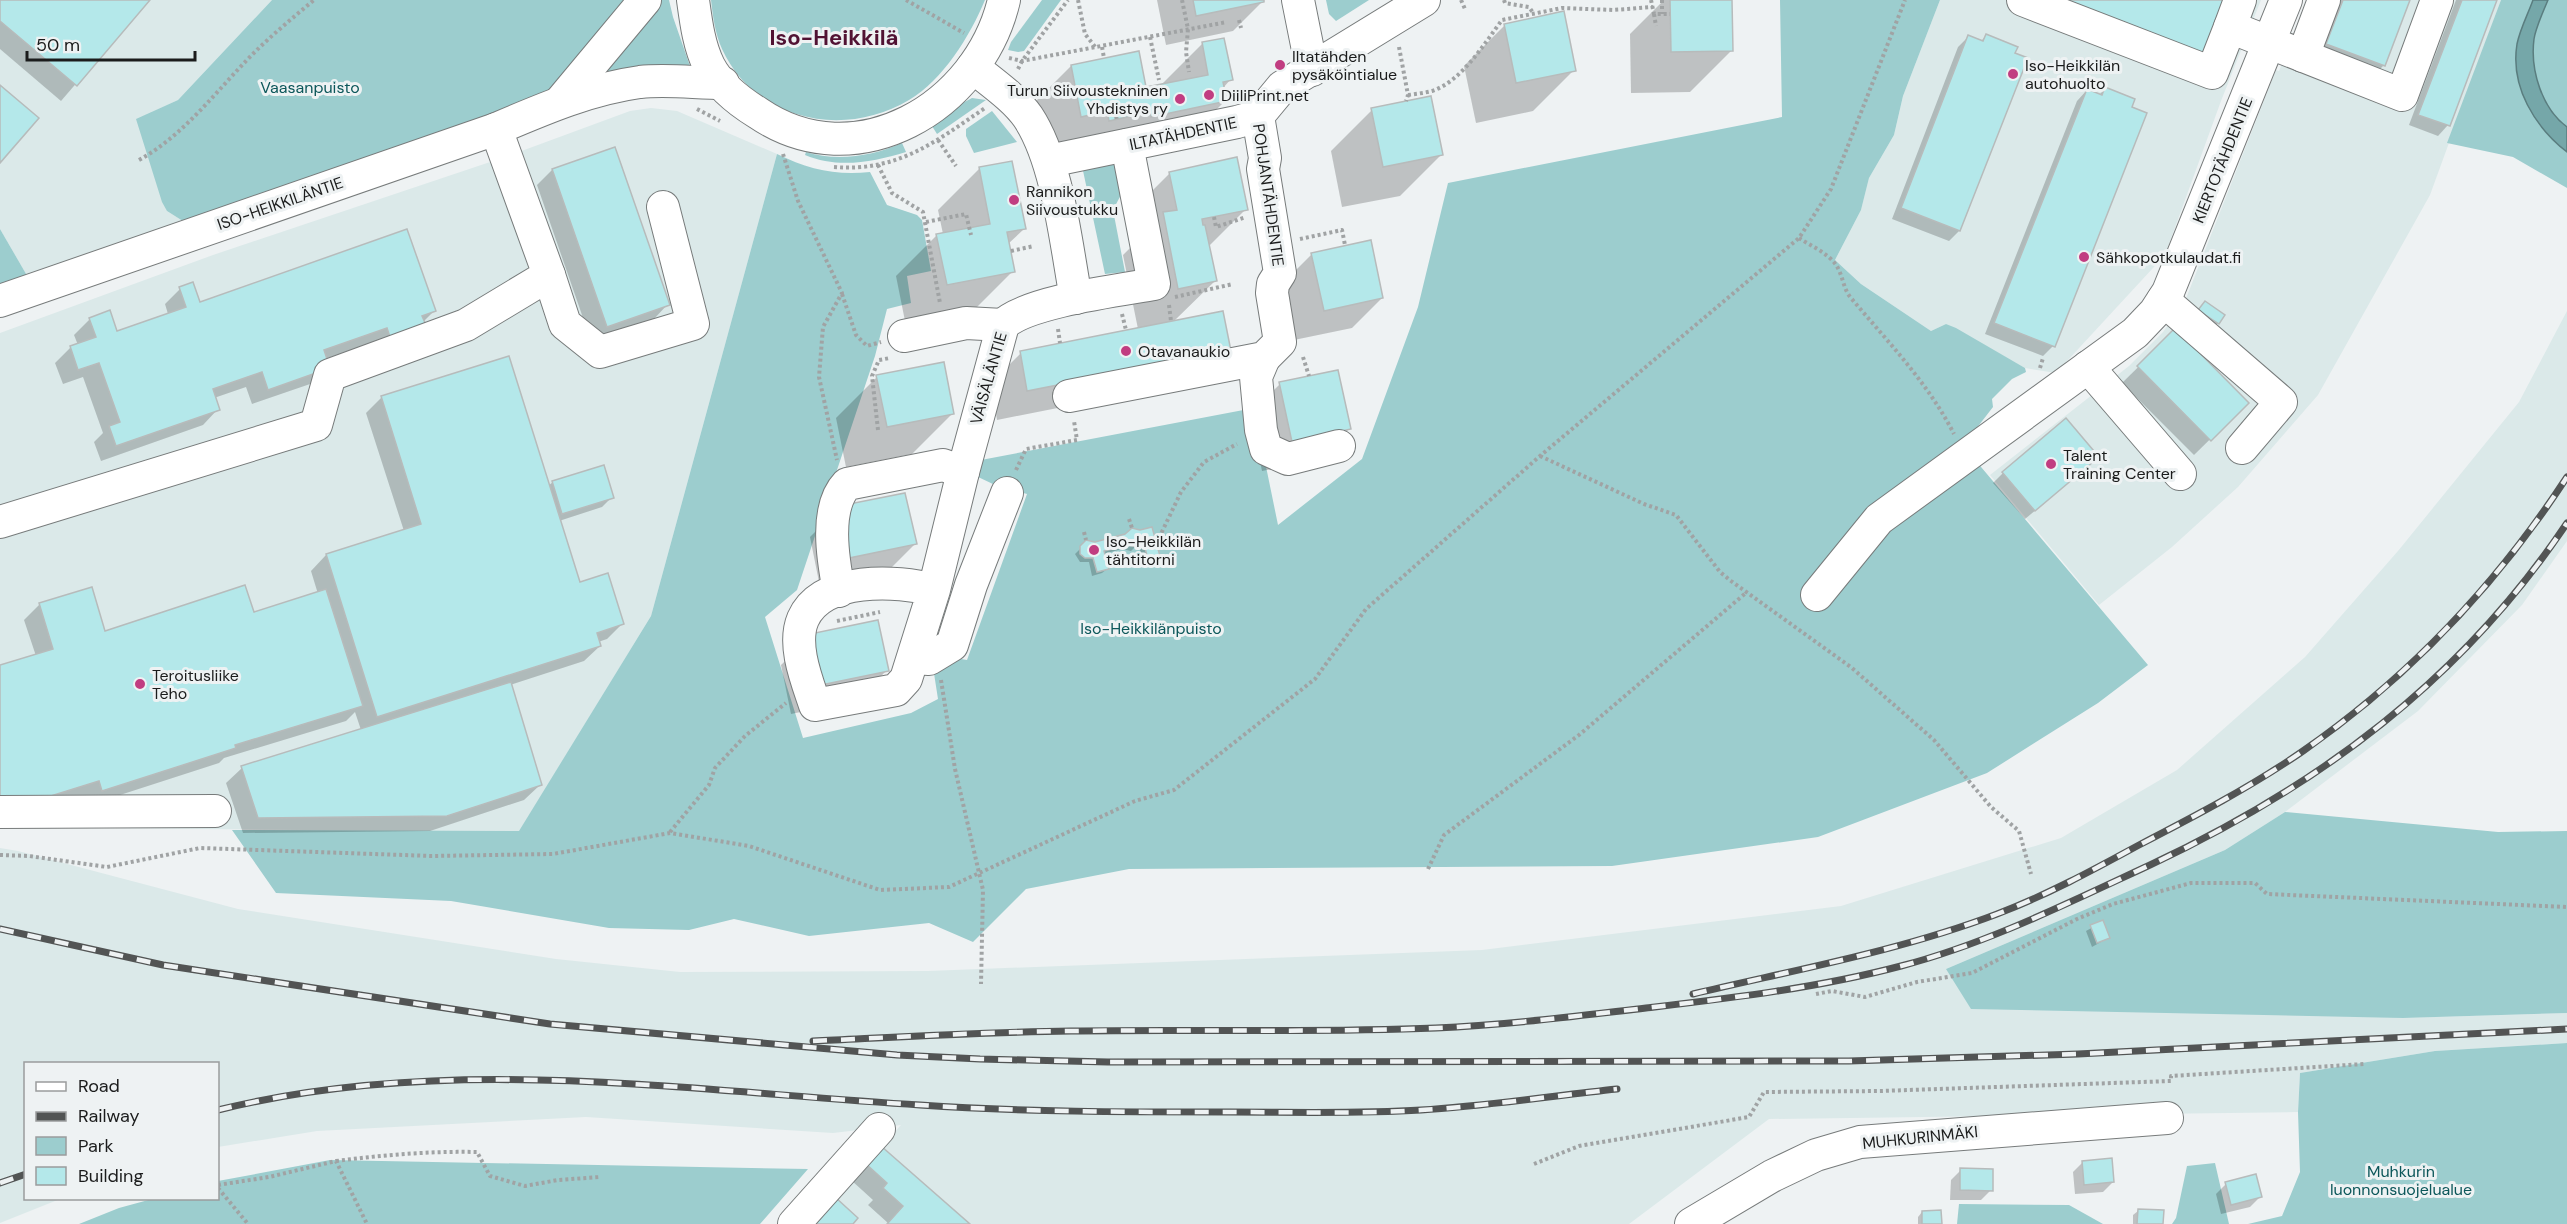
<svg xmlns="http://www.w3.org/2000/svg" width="2567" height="1224" font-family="'DM Sans',sans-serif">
  <rect width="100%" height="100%" fill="#eef2f3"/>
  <g fill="#dbe9e9">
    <path d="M0,0h272l-94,100 -26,12 15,99 19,12 -157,56 -29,-50z"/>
    <path d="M1940,0h321l-40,101 -56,154 -109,118 -31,-5 -79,-44 -15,7 -70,-47 -26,-24 26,-50 8,-32 25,-43 9,-39z"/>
    <path d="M2307,0h194l-71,195 -112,200 -80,92 -66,60 -73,58 -109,-130 139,-109 34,-34 22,-31 91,-231 3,1z"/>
    <path d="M651,108l26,3 100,43 -126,462 -132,216 -519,-5v-494l213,-78 292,-98 125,-46z"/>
    <path d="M2567,311v230l-45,64 -104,106 -133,101 -60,38 -279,119 457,49 164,-5v30l-132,8 -135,22 -2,39 -529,7 -140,105h-819l91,-99 -68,8 -247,-16 -269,14 -99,16v-83h-192v134l34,1 -60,24v-375l18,3 220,58 318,50 124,13 248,-1 554,-21 359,-44 220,-68 116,-68 128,-113 93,-106 121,-149z"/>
  </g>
  <g fill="#9ccdce">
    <path d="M272,0h361l-55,71 -42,29 -350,123 -19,-12 -5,-9 -26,-83 42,-19z"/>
    <path d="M654,0h15l4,17 18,52 -102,10z"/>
    <path d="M711,0h274c-15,36 -42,80 -76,100 -65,39 -154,21 -187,-51 -7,-16 -9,-32 -11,-49z"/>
    <path d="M1042,0h19l-37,51 -6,1 -10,-2 3,-8z"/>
    <path d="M1326,0h43l-33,21 -7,-7z"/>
    <path d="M1780,0h160l-37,96 -9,39 -25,43 -8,32 -26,50 26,24 70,47 15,-7 10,4 69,40 1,4 -14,7 -20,20 1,8 -24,31 7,23 172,204 -50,38 -111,70 -169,64 -206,29 -483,3 -103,20 -53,53 -44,-19 -120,13 -75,-17 -45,11 -80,-2 -158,-27 -175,-8 -44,-63 287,1 132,-215 126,-462c31,15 59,22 93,18l17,33 30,10 5,5 9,51 -24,5 4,27 -24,6 -12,47 -78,234 -32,27 38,121 108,-25 27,-14 -5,-32 10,-11 24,4 60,-166 -32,-9 -19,-9 5,-16 273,-52 24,117 84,-66 56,-152 30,-124 334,-66z"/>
    <path d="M2501,0h66v188l-54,-31 -66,-14z"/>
    <path d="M972,98l14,2 -49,34 -5,-8 25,-20z"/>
    <path d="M992,111l25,31 -43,11 -8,-17v-7z"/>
    <path d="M902,143l4,9c-33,10 -68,17 -101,3l1,-3c31,10 67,4 96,-9z"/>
    <path d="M1115,163l9,26 -11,21 12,62 -20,2 -23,-108z"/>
    <path d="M0,229l29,50 -29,10z"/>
    <path d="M2285,812l213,20 69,-1v182l-164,5 -432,-9 -25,-40 279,-119z"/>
    <path d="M2567,1043v181h-319l34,-8 18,-44 -2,-60 2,-39 135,-22z"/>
    <path d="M330,1160l478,9 -48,55h-681l40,-16 33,-9 66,-1v-17z"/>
    <path d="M2215,1163l14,61h-57l4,-6 11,-52z"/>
    <path d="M1959,1204l110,1 34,19h-146z"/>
  </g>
  <path fill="#75a7a9" stroke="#5a7d7f" stroke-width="1.5" d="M2533,0h15c-5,12 -12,27 -14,39 -4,31 8,70 33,88v25c-32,-25 -57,-65 -50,-108 3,-15 11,-30 16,-44z"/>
  <g fill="#0003">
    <path d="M0,0h148l-87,101 -61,-52z"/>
    <path d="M1157,0h105l1,1 -30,30 -67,14z"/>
    <path d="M1664,0h66l1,51 -41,41 -59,1 -1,-59z"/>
    <path d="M2338,0h70l-25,66 -10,10 -56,-22z"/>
    <path d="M2456,0h39l-47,125 -10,11 -29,-11z"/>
    <path d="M1505,25l69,45 -41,41 -57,12 -12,-57z"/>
    <path d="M1986,36l-27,195 -10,10 -57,-22 66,-172 10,-10 12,5z"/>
    <path d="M1223,39l8,40 -8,9 2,13 -41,41 -144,15 -10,-50 41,-41 74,23 16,-4 41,-41z"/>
    <path d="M2105,89l-52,257 -10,10 -58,-22 92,-233 10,-11 12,5z"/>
    <path d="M1372,110l69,45 -41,41 -58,11 -11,-56z"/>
    <path d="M979,169l45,60 -16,15 5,27 -41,41 -66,14 -10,-50 41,-41 6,-1 -5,-24z"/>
    <path d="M552,170l116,134 -15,16 -62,21 -54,-156z"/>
    <path d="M1170,173l76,36 -38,38 7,34 -42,41 26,58 -202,40 -6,-37 30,-30 117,-24 -15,-74 12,-12 -6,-29z"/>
    <path d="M1312,254l70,44 -30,30 -58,12 -12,-56z"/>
    <path d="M180,289l19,15 235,7 -11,11 -49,30 -3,-9 -46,16 -12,24 -61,21 -6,-17 -32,11 4,11 -15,16 -102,36 -7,-19 9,-9 -20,-56 -20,7 -8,-21 15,-15 8,-3 -4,-10 16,-16 26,14 52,-19 -3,-10z"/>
    <path d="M2200,307l18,16 -5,5 -18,-13z"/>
    <path d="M2175,331l72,72 -53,52 -72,-72z"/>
    <path d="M877,377l76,36 -41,41 -66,13 -10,-49z"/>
    <path d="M1280,384l69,45 -30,30 -57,12 -12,-57z"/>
    <path d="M382,397l166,89 5,-4 59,15 -10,10 -43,14 20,63 43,40 -15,15 -9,3 2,4 -16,15 -74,24 30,100 -16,15 -94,31 -187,2 -17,-50 16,-15 119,-38 -6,-18 -9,9 -122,37 -5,5 -133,43 -3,-10 -62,19 -21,-148 36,-11 -12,-36 16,-16 64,29 149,-19 65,-20 -7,-23 15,-16 78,-24 -38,-118z"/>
    <path d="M2087,467l-62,52 -32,-36 10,-10z"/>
    <path d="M840,507l75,37 -30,30 -65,13 -10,-50z"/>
    <path d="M1132,530l26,25 -4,5 -10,3 -6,-19 -7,7 -9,-2 -19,5 4,15 -5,4 -10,3 -3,-14h-9l-5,-8 7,-7 44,-12z"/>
    <path d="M811,636l76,34 -29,30 -67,14 -10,-49z"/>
    <path d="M2102,922l6,16 -16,9 -6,-16z"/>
    <path d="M2083,1162l30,20 -10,10 -28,2 -2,-22z"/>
    <path d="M866,1163l101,61h-80l1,-1 -20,-18 5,-5 -22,-20z"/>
    <path d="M1961,1170l30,20 -10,10h-31l1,-20z"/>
    <path d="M2226,1184l34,13 -10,10 -29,7 -5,-20z"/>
    <path d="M2138,1211l24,13h-29v-9z"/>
    <path d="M1922,1212l19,12h-23v-7z"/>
  </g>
  <g fill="#b4e8ea" stroke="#b7bbbb" stroke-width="1.5">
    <path d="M0,0h150l-73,86 -77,-65z"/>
    <path d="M1193,0h71v2l-68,14z"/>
    <path d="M1670,0h62l1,51 -62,1z"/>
    <path d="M2060,0h166l-19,56z"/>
    <path d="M2343,0h67l-25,66 -59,-22z"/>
    <path d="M2462,0h35l-47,126 -32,-11z"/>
    <path d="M1564,11l12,60 -60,12 -12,-59z"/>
    <path d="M1986,34l32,13 -3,6 13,5 -68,173 -59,-23 67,-173 15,6z"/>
    <path d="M1224,38l9,42 -10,2 4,19 -76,16 -1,-5 -41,9 -2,-10 -26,6 -10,-52 68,-14 7,36 62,-12 -6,-33z"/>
    <path d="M0,85l39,33 -39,45z"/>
    <path d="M2105,87l30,12 -3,8 15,6 -92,234 -61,-24 93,-234 15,6z"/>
    <path d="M1431,96l12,59 -60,12 -12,-59z"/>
    <path d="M615,147l55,158 -63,22 -55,-158z"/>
    <path d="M1237,157l11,53 -46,9 1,6h2l12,56 -39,8 -15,-77 14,-2 -8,-38z"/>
    <path d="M1012,161l14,68 -19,3 8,40 -68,13 -11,-51 54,-10 -11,-57z"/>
    <path d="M407,229l29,82 -14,5 4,9 -36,12 -3,-9 -63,22 6,18 -62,22 -6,-18 -49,17 7,21 -104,36 -7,-20 11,-4 -21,-59 -21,7 -8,-24 26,-9 -7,-19 21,-8 7,21 69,-24 -7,-20 14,-5 7,20z"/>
    <path d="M1371,240l12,58 -59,13 -13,-58z"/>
    <path d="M2205,301l20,14 -6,9 -21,-14z"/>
    <path d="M1223,311l8,40 -204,40 -7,-40z"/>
    <path d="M2175,328l74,75 -38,38 -74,-75z"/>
    <path d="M509,356l71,226 28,-9 16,51 -27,9 4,13 -224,71 -51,-163 95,-30 -40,-128z"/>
    <path d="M944,362l10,52 -67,13 -11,-52z"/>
    <path d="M1338,370l13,59 -59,13 -13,-60z"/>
    <path d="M2066,418l33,39 -64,54 -33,-39z"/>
    <path d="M604,465l10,33 -52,16 -10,-33z"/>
    <path d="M905,493l12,51 -68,14 -10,-52z"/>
    <path d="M1152,527l8,29 -12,3 -5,-18 -6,6 -9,-2 -24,6 5,18 -12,3 -4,-14h-8l-5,-4v-8l6,-6 9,2 30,-8 7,-6 8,2z"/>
    <path d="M245,585l9,27 72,-23 37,117 -128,39 1,3 -134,43 -3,-10 -61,19h-38v-135l53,-16 -14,-46 53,-16 13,44z"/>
    <path d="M878,620l11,51 -68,14 -11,-51z"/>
    <path d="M511,682l31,103 -95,31 -189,2 -17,-52z"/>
    <path d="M2103,920l7,18 -13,5 -7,-18z"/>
    <path d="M881,1146l89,78h-83l16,-18 -20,-18 4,-5 -22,-20z"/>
    <path d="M2112,1158l2,24 -30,3 -2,-24z"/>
    <path d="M1960,1168l33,1v22l-33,-1z"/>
    <path d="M2256,1174l6,23 -31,8 -6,-23z"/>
    <path d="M835,1197l23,21 -5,6h-43z"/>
    <path d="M2138,1209l26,1 -1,14h-26z"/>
    <path d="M1941,1210l1,14h-20v-13z"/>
  </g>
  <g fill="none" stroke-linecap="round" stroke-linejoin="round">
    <defs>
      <g id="minor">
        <path d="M693,0c3,22 6,46 16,66 10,19 31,36 49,47 98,67 221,-6 246,-113"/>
        <path d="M1298,0l14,70"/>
        <path d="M2023,0l189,73 18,-46"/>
        <path d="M2240,0l-10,27 172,68 35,-95"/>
        <path d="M2303,56l21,-56"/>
        <path d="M973,67c18,15 42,31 55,50 30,45 38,128 48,181"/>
        <path d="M560,102l85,-102"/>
        <path d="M1049,161l188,-39 21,-6 24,-29 142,-87"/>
        <path d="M549,275l16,49 35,28 93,-28 -30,-117"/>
        <path d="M2163,300l118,102 -39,46"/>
        <path d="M0,301l496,-172c47,-20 93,-40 144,-47 27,-3 56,1 83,1"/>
        <path d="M904,336l62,-13 37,2"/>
        <path d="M1264,358l-8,19 5,53 5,19 22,10 51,-13"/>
        <path d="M2088,367l92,107"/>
        <path d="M1069,396l195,-38 16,-16 -8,-49 1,-9 7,-11 -17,-104 2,-11 -7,-42"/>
        <path d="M0,522l316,-97 14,-50 136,-50 83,-50 -53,-146"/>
        <path d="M934,590c-37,-10 -112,-14 -131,29 -11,26 4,62 12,86l81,-15 10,-11 28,-89 29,-118 40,-147c22,-23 117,-35 151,-41l-27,-139"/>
        <path d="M839,591c-6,-31 -15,-83 8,-107l96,-19 20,7"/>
        <path d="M1817,595l62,-76 256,-186 20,-21 13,-20 118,-292"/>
        <path d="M914,658l15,1 23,-14 19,-60 36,-92"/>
        <path d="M0,812l215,-1"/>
        <path d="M794,1224l85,-95"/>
        <path d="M1691,1224l81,-48 44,-21 44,-13 307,-24"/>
      </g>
    </defs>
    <use href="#minor" stroke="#777b7b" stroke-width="34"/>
    <g stroke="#a0a3a4" stroke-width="4" stroke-dasharray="3 3" stroke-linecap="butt">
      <path d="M906,0l58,33"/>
      <path d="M1078,0l7,34 11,14"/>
      <path d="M1182,0l6,29 -2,23 3,20"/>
      <path d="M1461,0l4,9"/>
      <path d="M1504,0l1,3 24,4 5,7"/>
      <path d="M1651,0l3,14h16"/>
      <path d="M1662,0v14"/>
      <path d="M1654,14l2,12"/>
      <path d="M1239,20l2,8"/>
      <path d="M1150,37l9,43"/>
      <path d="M1102,47l2,11"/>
      <path d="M1399,47l9,48 -2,6"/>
      <path d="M1009,58l13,3 205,-39"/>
      <path d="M1018,69l4,-8 46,-61"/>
      <path d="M1408,95c8,-1 16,-2 24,-4 30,-10 52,-47 70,-71l60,-12 51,2 40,-3"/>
      <path d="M697,109l23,12"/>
      <path d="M1115,110l2,11"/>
      <path d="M938,140l18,26"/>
      <path d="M783,154l15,47 44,92 -19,34 -4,50 18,83"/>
      <path d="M139,160c49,-27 82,-76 122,-114 17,-16 35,-31 53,-46"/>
      <path d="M878,165l14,28 31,19 17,91"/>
      <path d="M834,167c64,5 101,-25 151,-59"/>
      <path d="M1214,217l2,10 30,-10"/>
      <path d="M926,222l40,-8 5,21"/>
      <path d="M1799,238c12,8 29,15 37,27 7,10 7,24 15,33 37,44 77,85 103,136"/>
      <path d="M1300,239l42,-9 3,15"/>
      <path d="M1011,251l23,-5"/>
      <path d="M842,294l14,41 11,11 14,-4"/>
      <path d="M1175,297l58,-13"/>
      <path d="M1169,305l2,16"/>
      <path d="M1122,314l4,16"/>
      <path d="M1058,329l2,14"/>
      <path d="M1303,357l6,19"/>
      <path d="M2040,368l3,-10"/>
      <path d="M878,430l-6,-54 7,-16 11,-2"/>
      <path d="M1540,456l104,48 32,11 44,57 11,9 121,87 82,72 57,67 28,24 12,43"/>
      <path d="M1016,470l10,-21 51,-9 -3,-19"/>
      <path d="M1129,519l3,9"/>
      <path d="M1084,532l2,8"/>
      <path d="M1159,538l22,-46 23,-30 33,-18"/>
      <path d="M837,621l43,-9"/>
      <path d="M941,680l14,89 28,121 -2,94"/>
      <path d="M670,832l39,-47 6,-17 30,-32 41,-33"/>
      <path d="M0,855l29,1 78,11 93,-19 232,8 121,-2 117,-21 79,13 131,44 69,-3 186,-86 39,-11 141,-111 51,-70 174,-153 259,-218 32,-49 74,-189"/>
      <path d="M1428,869l16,-34 135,-100 168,-143"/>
      <path d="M1816,994l16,-3 33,6 52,-15 55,-9 105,-54 36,-15 78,-21h64l12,11 300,13"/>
      <path d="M336,1161c47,-6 94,-10 141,-9l13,24 35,10 33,-6 42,-3"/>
      <path d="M1534,1164l45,-18 170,-29 15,-25 116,-1 291,-10v-5l193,-12"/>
      <path d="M218,1185l51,-8 67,-16 31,63"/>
      <path d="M218,1188l30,36"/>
    </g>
    <use href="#minor" stroke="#fff" stroke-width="32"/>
    <defs>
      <g id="rail">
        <path d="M0,929l163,36 387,59 347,31 83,4 128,3 741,-1 229,-7 489,-25"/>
        <path d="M1693,994c101,-24 207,-43 304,-80 50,-19 96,-44 142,-69 56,-29 112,-58 164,-94 105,-73 194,-167 264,-274"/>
        <path d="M813,1041c86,-4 172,-9 258,-10 122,-2 244,2 365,-3 70,-3 140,-12 210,-20 85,-10 172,-20 255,-42 85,-22 169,-64 249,-101 169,-79 312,-185 417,-342"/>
        <path d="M218,1110c231,-57 468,-19 702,-5 103,7 207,7 310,7 63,0 127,2 191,-2 65,-4 131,-14 196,-21"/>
        <path d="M0,1183l26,-9"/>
      </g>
    </defs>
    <use href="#rail" stroke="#525454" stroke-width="7"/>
    <use href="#rail" stroke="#eef2f3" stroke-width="4.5" stroke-dasharray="14" stroke-linecap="butt"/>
  </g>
  <g fill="#c13d81" stroke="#eef2f3" stroke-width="2">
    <circle cx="1280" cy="65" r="6"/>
    <circle cx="2013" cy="74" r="6"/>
    <circle cx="1209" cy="95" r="6"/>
    <circle cx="1180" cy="99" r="6"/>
    <circle cx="1014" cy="200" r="6"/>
    <circle cx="2084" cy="257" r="6"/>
    <circle cx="1126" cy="351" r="6"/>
    <circle cx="2051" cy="464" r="6"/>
    <circle cx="1094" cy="550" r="6"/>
    <circle cx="140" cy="684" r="6"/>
  </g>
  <g text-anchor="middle" stroke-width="6" stroke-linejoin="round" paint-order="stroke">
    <g font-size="16" fill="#1b1c1c" stroke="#eef2f3" text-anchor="start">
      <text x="1292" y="62">Iltatähden<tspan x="1292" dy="18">pysäköintialue</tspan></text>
      <text x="2025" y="71">Iso-Heikkilän<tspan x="2025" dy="18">autohuolto</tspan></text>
      <text x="1168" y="96" text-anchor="end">Turun Siivoustekninen<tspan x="1168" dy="18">Yhdistys ry</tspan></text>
      <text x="1221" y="101">DiiliPrint.net</text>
      <text x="1026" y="197">Rannikon<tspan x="1026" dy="18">Siivoustukku</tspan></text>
      <text x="2096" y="263">Sähkopotkulaudat.fi</text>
      <text x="1138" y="357">Otavanaukio</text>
      <text x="2063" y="461">Talent<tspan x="2063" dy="18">Training Center</tspan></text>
      <text x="1106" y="547">Iso-Heikkilän<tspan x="1106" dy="18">tähtitorni</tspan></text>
      <text x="152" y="681">Teroitusliike<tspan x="152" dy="18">Teho</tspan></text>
    </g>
    <g font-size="16" fill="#0c575a" stroke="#eef2f3">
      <text x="310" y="93">Vaasanpuisto</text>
      <text x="1151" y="634">Iso-Heikkilänpuisto</text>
      <text x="2401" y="1177">Muhkurin<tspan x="2401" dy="18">luonnonsuojelualue</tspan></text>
    </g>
    <g font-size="16" fill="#1b1c1c" stroke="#eef2f3">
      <text transform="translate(1183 133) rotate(-12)" y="6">ILTATÄHDENTIE</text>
      <text transform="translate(2222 160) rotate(-68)" y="6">KIERTOTÄHDENTIE</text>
      <text transform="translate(1269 195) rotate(82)" y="6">POHJANTÄHDENTIE</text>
      <text transform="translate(280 203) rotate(-19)" y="6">ISO-HEIKKILÄNTIE</text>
      <text transform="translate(988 378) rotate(-74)" y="6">VÄISÄLÄNTIE</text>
      <text transform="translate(1920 1137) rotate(-6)" y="6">MUHKURINMÄKI</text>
    </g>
    <g font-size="22" font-weight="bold" fill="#511233" stroke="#eef2f3">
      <text x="834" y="45">Iso-Heikkilä</text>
    </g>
  </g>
  <rect x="24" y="1062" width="195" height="138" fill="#eef2f3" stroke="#9a9c9d" stroke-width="1.5"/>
  <rect x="36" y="1082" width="30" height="9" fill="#ffffff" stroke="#9a9c9d" stroke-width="1.5"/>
  <text x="78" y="1092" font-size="18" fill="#1b1c1c">Road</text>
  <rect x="36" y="1112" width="30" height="9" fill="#525454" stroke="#9a9c9d" stroke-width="1.5"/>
  <text x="78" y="1122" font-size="18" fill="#1b1c1c">Railway</text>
  <rect x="36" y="1137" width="30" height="18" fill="#9ccdce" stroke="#9a9c9d" stroke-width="1.5"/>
  <text x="78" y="1152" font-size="18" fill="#1b1c1c">Park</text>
  <rect x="36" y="1167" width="30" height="18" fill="#b4e8ea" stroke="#9a9c9d" stroke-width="1.5"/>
  <text x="78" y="1182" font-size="18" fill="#1b1c1c">Building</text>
  <path d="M27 51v9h168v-9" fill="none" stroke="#1b1c1c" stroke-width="3"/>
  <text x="36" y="51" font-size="18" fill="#1b1c1c" stroke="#eef2f3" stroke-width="4.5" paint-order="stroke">50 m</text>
</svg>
